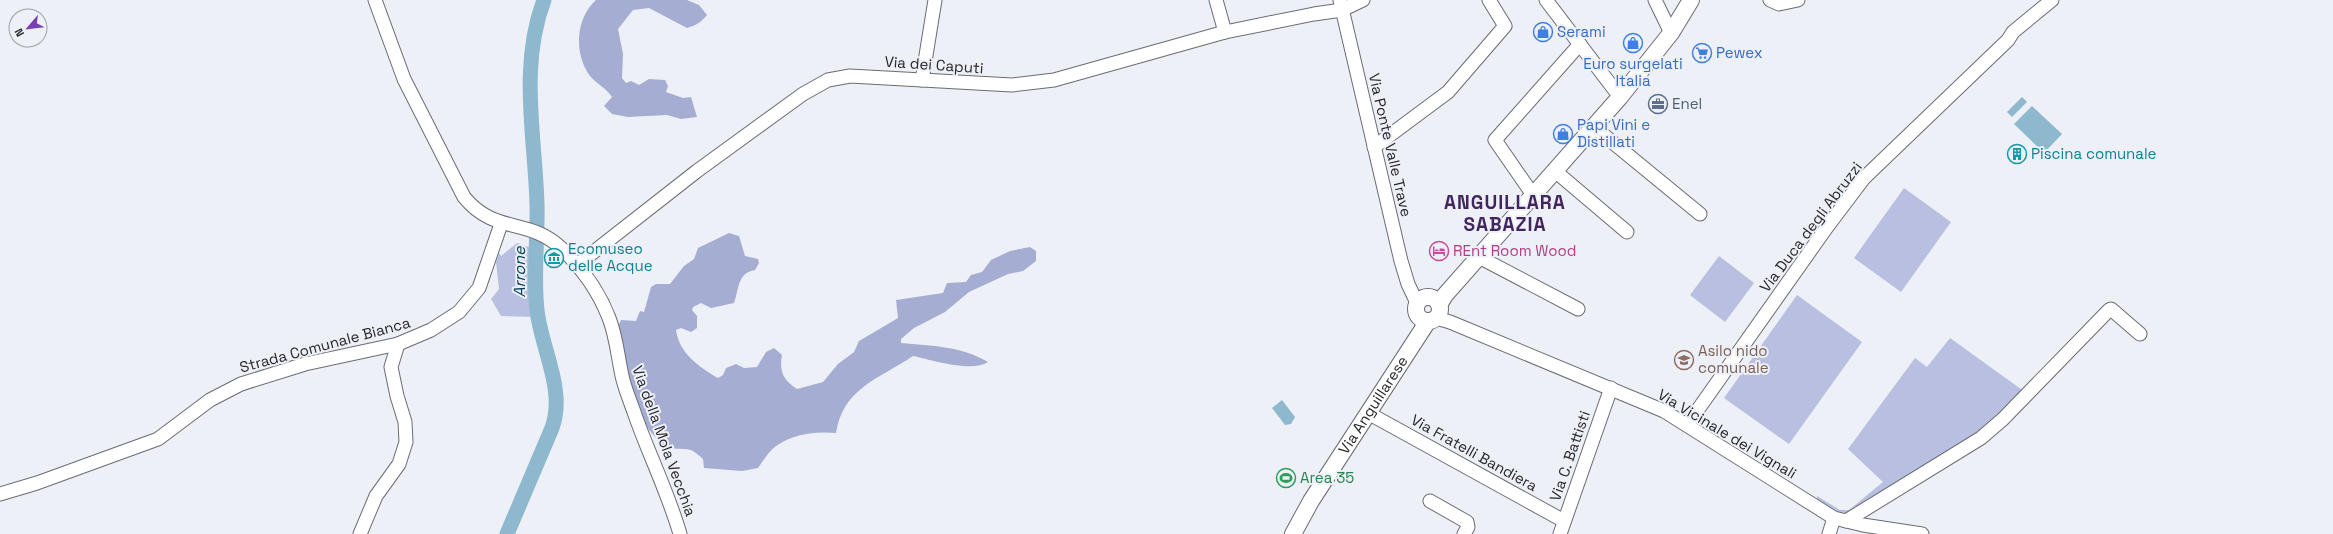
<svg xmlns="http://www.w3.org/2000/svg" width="2333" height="534" font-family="'Space Grotesk',sans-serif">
  <rect width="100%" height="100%" fill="#eef0f8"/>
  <g fill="#b8bfe0">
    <path d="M1904,188l47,34 -50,70 -47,-34z"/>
    <path d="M517,243l14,5 3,69 -33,-1 -10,-17 8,-10 -3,-27 3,-9 2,3z"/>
    <path d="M1719,256l35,27 -29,39 -35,-27z"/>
    <path d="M1797,295l65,47 -73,102 -65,-46z"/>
    <path d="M1950,338l75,54 -50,46 -122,76 -14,-2 -22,-13v-3l23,14h9l34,-28 -35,-33 67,-91 12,9z"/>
  </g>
  <g fill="#a5add3">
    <path d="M596,0h91l12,5 8,10c-6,7 -10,10 -20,13l-38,-20 -16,2 -15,19 5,25 -1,24 4,5 5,-2 8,4 10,-6 16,1 3,6 -2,6 17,6 8,-1 6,20 -16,2 -14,-4 -39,2 -16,-3 -8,-8 8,-9c-6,-9 -15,-13 -22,-21 -16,-22 -15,-57 6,-76z"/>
    <path d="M729,233l10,3 6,20 13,3 1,4 -4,7c-18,3 -16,20 -21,33l-23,5 -10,-5 -8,4 -1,3 5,6v12l-6,4 -10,-4 -5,2c3,23 23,37 42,48l5,-3 3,-7 10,-4 8,4 13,-1 9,-15 8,-4 8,7c-3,16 1,25 15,34l26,-7 15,-18 16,-12 5,-11 39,-23 -2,-18 47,-7 4,-10 19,-1 5,-7 11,-3 9,-12 19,-9 20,-4 6,4v10l-13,10 -15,3 -39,18 -24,20 -31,16 -13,11v4c31,3 60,3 87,19 -16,11 -56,-2 -75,-6 -34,23 -70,32 -77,77 -21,-2 -43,1 -60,13 -7,5 -13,15 -18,22l-16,3 -38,-3 -1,-9c-3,-3 -7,-6 -10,-8 -8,-4 -18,0 -27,-5 -33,-20 -41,-85 -48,-119l3,-7 15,1 4,-10 4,1 7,-25 5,-3h14l14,-18 10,-7 4,-11z"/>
  </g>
  <g fill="#8db8ce">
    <path d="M2022,97l5,5 -15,15 -5,-5z"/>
    <path d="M2032,106l30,28 -18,19 -30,-29z"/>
    <path d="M1282,400l13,17 -4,7 -6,1 -13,-17z"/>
  </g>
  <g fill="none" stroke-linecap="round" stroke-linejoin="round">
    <path stroke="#8db8ce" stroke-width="15" d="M507,534l45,-106c14,-38 -11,-80 -15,-118 -4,-35 1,-71 0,-106 -2,-68 -18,-138 7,-204"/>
    <defs>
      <g id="minor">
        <path d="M375,0l29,79 60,118c31,38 64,20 97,51 20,19 38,44 48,70 8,20 9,42 14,62 3,11 7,21 11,32 14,41 34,80 46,122"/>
        <path d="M1216,0l9,32"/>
        <path d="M1340,0l61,261 7,23 10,21"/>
        <path d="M1546,0l74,97"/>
        <path d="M1655,0l16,33"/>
        <path d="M1770,0l9,4 19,-4"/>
        <path d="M922,80l13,-80"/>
        <path d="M1594,127l106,87"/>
        <path d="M1374,147l74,-55 57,-66 -16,-26"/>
        <path d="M1555,171l72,61"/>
        <path d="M1533,195l-38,-55 85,-96"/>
        <path d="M1479,257l99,52"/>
        <path d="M577,265l120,-94 106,-77 25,-14 22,-4 162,9 42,-5 171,-48 89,-18 28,-4 21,-10"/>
        <path d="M1436,318l14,4 214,89 170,107 29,7 59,9"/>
        <path d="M1368,413l196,108"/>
        <path d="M1687,425l140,-198 37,-49 144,-138 5,-8 39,-32"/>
        <path d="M0,494l37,-11 121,-44 52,-39 31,-16 64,-20 93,-20 33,-14 28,-18 20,-24 22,-64"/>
        <path d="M1430,501l37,21 1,5 -4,7"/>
        <path d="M1846,521l135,-83 22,-19 106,-109 2,-1 29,25"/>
        <path d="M360,534l16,-38 23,-32 7,-22 -1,-20 -8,-26 -6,-29 7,-23"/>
        <path d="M1560,534l51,-146"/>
        <path d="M1829,534l5,-16"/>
      </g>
      <g id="major">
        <circle cx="1428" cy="309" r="12"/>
        <path d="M1439,305l6,-10 175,-198 51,-64 20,-33"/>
        <path id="s1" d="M1293,534l18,-33 117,-180"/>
      </g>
    </defs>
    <use href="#minor" stroke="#6b6c73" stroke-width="15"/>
    <use href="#major" stroke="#6b6c73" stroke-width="18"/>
    <use href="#minor" stroke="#fff" stroke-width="13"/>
    <use href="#major" stroke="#fff" stroke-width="16"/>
  </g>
  <defs>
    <symbol id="shop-ring" viewBox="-11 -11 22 22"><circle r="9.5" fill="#eef0f8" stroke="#3f7fe0" stroke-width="1.5"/><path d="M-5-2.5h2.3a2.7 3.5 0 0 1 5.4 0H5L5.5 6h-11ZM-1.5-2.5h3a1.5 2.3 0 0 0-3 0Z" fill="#3f7fe0"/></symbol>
    <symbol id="supermarket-ring" viewBox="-11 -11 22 22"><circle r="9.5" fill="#eef0f8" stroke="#3f7fe0" stroke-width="1.5"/><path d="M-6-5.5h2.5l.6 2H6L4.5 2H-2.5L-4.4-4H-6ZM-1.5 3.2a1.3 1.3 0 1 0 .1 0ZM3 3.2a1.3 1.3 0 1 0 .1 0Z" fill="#3f7fe0"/></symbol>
    <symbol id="office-ring" viewBox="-11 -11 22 22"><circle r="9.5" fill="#eef0f8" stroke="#5c6f8a" stroke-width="1.5"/><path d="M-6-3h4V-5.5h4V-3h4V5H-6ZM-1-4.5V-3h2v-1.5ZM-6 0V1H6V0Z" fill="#5c6f8a"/></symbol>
    <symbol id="building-ring" viewBox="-11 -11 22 22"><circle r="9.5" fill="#eef0f8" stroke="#0f9aa8" stroke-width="1.5"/><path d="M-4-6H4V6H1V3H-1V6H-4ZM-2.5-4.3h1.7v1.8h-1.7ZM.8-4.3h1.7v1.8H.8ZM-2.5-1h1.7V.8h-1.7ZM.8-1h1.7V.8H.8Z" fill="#0f9aa8"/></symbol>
    <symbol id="hotel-ring" viewBox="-11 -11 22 22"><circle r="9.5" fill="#eef0f8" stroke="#d1479c" stroke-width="1.5"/><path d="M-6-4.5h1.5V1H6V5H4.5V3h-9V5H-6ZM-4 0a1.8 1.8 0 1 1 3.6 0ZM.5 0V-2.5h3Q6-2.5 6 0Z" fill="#d1479c"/></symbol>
    <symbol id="museum-ring" viewBox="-11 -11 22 22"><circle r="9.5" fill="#eef0f8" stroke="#0f9aa8" stroke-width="1.5"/><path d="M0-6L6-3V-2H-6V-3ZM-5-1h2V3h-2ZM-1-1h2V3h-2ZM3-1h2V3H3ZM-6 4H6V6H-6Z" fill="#0f9aa8"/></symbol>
    <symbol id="school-ring" viewBox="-11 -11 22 22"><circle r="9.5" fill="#eef0f8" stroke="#8d6e63" stroke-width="1.5"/><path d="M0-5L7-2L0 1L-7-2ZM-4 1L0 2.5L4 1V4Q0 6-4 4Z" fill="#8d6e63"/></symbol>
    <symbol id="stadium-ring" viewBox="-11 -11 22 22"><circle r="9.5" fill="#eef0f8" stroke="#2e9e5b" stroke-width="1.5"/><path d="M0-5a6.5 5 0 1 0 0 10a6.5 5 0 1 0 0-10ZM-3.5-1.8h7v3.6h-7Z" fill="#2e9e5b"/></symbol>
  </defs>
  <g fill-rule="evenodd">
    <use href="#shop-ring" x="1532" y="21" width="22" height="22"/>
    <use href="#shop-ring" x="1622" y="32" width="22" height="22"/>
    <use href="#supermarket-ring" x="1691" y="42" width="22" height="22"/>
    <use href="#office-ring" x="1647" y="93" width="22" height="22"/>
    <use href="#shop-ring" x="1552" y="123" width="22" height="22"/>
    <use href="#building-ring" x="2006" y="143" width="22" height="22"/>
    <use href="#hotel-ring" x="1428" y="240" width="22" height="22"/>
    <use href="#museum-ring" x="543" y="247" width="22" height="22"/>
    <use href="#school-ring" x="1673" y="349" width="22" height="22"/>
    <use href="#stadium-ring" x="1275" y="467" width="22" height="22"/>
  </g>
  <g text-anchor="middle" stroke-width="4" stroke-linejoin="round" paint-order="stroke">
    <g font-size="15" fill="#366cbe" stroke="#eef0f8" text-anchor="start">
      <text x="1557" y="37">Serami</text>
      <text x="1716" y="58">Pewex</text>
      <text x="1633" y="69" text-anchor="middle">Euro surgelati<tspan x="1633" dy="17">Italia</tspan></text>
      <text x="1577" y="130">Papi Vini e<tspan x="1577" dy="17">Distillati</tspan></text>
    </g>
    <g font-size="15" fill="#26272a" stroke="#eef0f8">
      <text transform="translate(934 65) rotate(4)" y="5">Via dei Caputi</text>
      <text transform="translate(1390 145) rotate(77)" y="5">Via Ponte Valle Trave</text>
      <text transform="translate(1811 227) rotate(-53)" y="5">Via Duca degli Abruzzi</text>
      <text transform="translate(325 345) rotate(-15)" y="5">Strada Comunale Bianca</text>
      <text dy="5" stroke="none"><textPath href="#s1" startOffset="152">Via Anguillarese</textPath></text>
      <text transform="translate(1727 434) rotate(31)" y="5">Via Vicinale dei Vignali</text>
      <text transform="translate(664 441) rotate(70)" y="5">Via della Mola Vecchia</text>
      <text transform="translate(1474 453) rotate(29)" y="5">Via Fratelli Bandiera</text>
      <text transform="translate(1570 456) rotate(-71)" y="5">Via C. Battisti</text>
    </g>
    <g font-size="15" fill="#4e5e75" stroke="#eef0f8" text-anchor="start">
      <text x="1672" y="109">Enel</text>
    </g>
    <g font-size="15" fill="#0d838f" stroke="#eef0f8" text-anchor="start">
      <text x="2031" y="159">Piscina comunale</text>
      <text x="568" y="254">Ecomuseo<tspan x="568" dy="17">delle Acque</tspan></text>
    </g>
    <g font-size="15" fill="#b23c85" stroke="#eef0f8" text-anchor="start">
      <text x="1453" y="256">REnt Room Wood</text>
    </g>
    <g font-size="15" fill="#785e54" stroke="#eef0f8" text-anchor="start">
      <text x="1698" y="356">Asilo nido<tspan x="1698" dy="17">comunale</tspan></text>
    </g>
    <g font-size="15" fill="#27864d" stroke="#eef0f8" text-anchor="start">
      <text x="1300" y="483">Area 35</text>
    </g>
    <g font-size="16" font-style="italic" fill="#044158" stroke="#eef0f8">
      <text transform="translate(519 272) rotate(-90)" y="6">Arrone</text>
    </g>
    <g font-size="19" font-weight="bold" letter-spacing="1" fill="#41255e" stroke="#eef0f8">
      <text x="1505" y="209">ANGUILLARA<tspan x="1505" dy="22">SABAZIA</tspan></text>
    </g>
  </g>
  <g transform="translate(28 28) rotate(242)"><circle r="19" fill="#eef0f8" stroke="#9ea0a6"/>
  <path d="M0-3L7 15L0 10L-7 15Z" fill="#7b3fb4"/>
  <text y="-6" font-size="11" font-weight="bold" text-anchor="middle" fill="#26272a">N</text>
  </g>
</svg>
